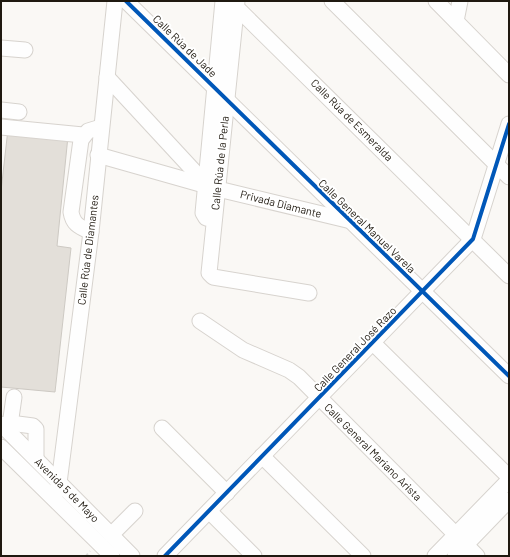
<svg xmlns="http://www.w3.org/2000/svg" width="510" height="557" font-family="Barlow,sans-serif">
  <rect width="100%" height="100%" fill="#faf8f5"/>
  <path fill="#e3dfd9" stroke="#cdc9c3" d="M8,129l60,7 -11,110 14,2 -16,144 -54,-5v-196z"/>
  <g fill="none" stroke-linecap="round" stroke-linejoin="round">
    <defs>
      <g id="minor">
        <path d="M126,1l383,375"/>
        <path d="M230,1l279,275"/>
        <path d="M237,1l-28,272 4,4 96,16"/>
        <path d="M332,1l177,176"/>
        <path d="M436,1l73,74"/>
        <path d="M456,21l4,-20"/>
        <path d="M1,48l24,2"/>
        <path d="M107,77l99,107"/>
        <path d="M1,110l18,2"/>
        <path d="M1,127l82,8"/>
        <path d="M98,155l120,34 129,31"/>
        <path d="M214,219l-8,-1 -3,-5 20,-212"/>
        <path d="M91,232c-11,-5 -18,-7 -20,-20l10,-72 7,-9 13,-4"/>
        <path d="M200,321l43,29 46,20 10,7 178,179"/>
        <path d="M373,343l136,134"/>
        <path d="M10,423l23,3 3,3v30"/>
        <path d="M1,424l131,132"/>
        <path d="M162,428l65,65"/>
        <path d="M9,432l5,-35"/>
        <path d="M1,447l111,109"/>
        <path d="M262,456l101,100"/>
        <path d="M54,498l5,-15 32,-251 24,-231"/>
        <path d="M209,511l45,45"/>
        <path d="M111,535l24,-24"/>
        <path d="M165,556l308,-317 36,-115"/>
        <path d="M435,556l74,-76"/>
        <path d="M455,556l54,-56"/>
      </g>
    </defs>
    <use href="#minor" stroke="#d7d3ce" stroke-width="17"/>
    <path stroke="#dbdad9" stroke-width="2" stroke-dasharray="3 3" stroke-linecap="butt" d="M86,556l4,-5"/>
    <use href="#minor" stroke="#fefefe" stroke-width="15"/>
    <defs>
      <g id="cycleway">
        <path d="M126,1l383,375"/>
        <path d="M165,556l308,-317 36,-115"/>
      </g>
    </defs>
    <use href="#cycleway" stroke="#fff" stroke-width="6"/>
    <use href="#cycleway" stroke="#0057b8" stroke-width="4"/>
  </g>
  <g text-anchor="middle" stroke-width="4" stroke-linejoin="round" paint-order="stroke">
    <g font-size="11" fill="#1f1910" stroke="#fff">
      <text transform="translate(185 46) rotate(44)" y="4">Calle Rúa de Jade</text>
      <text transform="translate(352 120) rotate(45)" y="4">Calle Rúa de Esmeralda</text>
      <text transform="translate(220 163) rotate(-84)" y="4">Calle Rúa de la Perla</text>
      <text transform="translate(281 204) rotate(14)" y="4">Privada Diamante</text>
      <text transform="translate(367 226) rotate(44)" y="4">Calle General Manuel Varela</text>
      <text transform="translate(88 250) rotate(-83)" y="4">Calle Rúa de Diamantes</text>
      <text transform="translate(355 349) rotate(-46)" y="4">Calle General José Razo</text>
      <text transform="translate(373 452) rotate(45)" y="4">Calle General Mariano Arista</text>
      <text transform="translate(67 490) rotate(45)" y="4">Avenida 5 de Mayo</text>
    </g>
  </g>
  <rect width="510" height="557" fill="none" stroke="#1f1910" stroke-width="4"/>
</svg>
